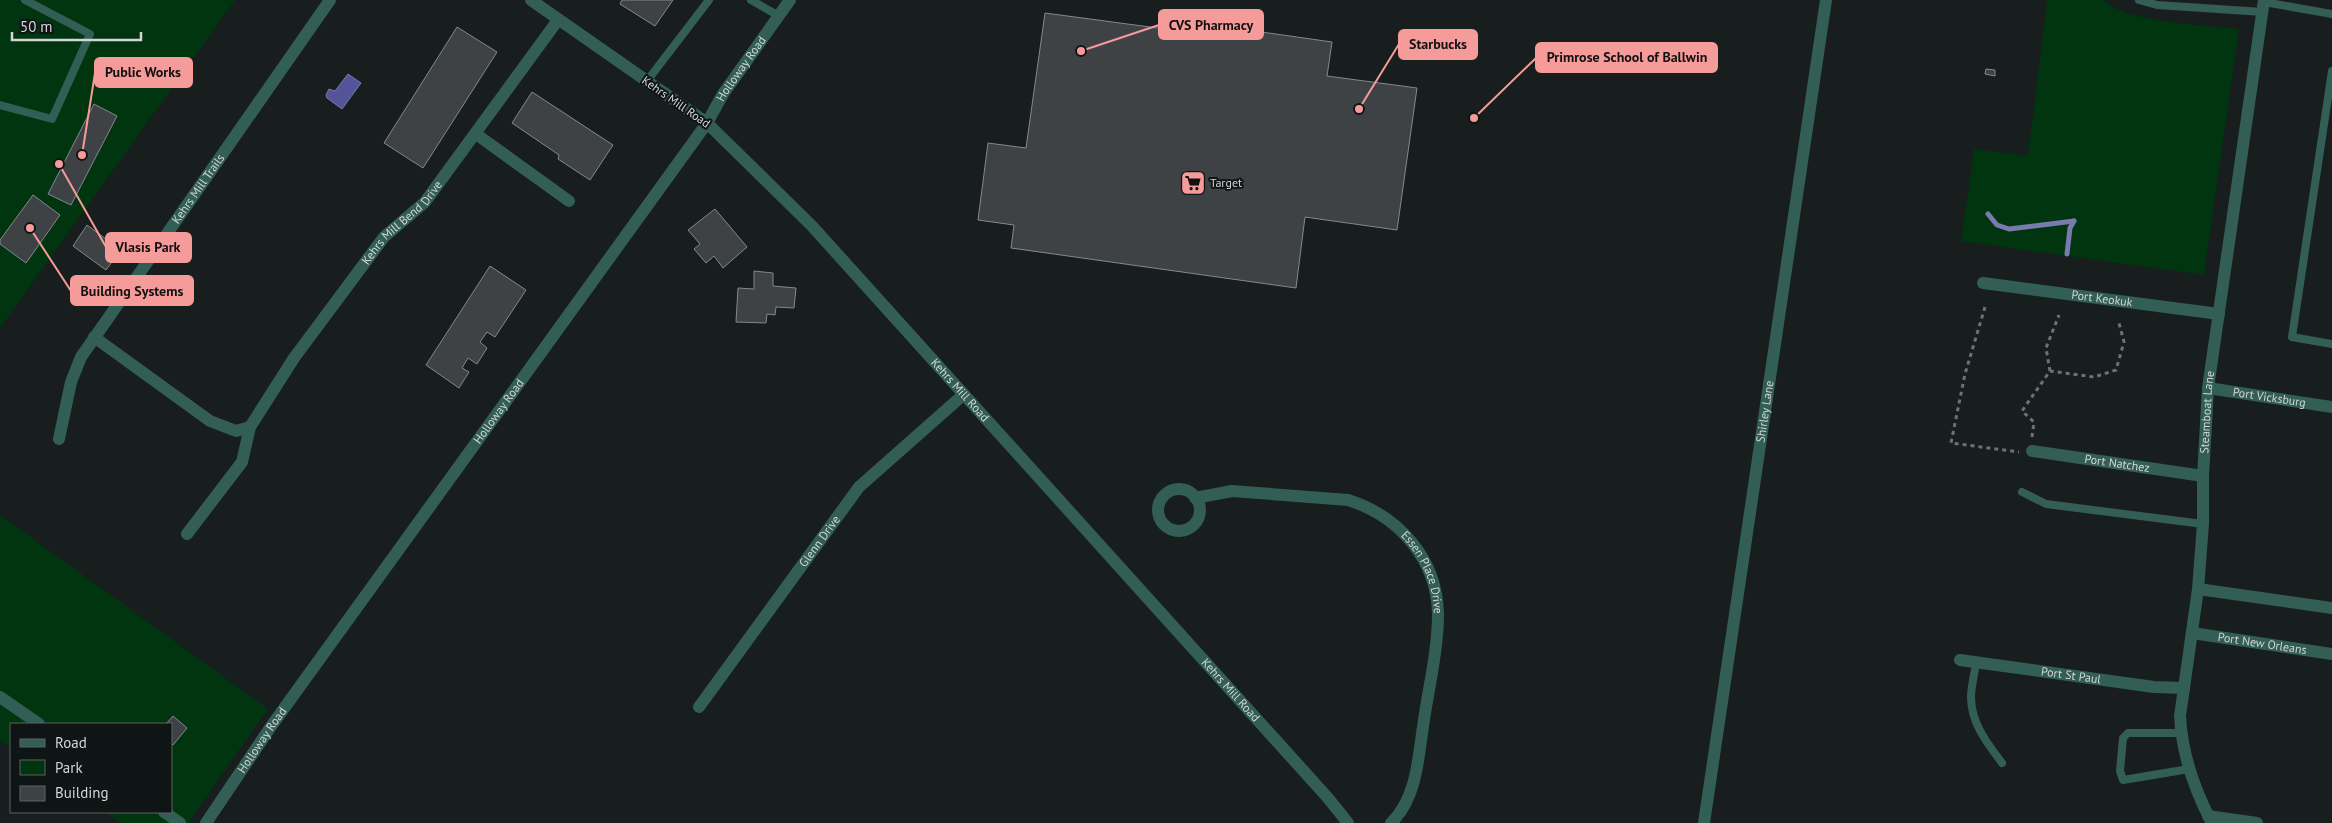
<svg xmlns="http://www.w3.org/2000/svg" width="2332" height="823" font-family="'PT Sans',sans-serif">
  <rect width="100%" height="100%" fill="#181d1e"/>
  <g fill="#003510">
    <path d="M0,0h235l-235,328z"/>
    <path d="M2047,0h57c21,23 103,25 135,29l-35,246 -243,-34 13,-92 54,7z"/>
    <path d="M0,515l268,194 -80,114h-67l-16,-11h66v-88h-160v24l-11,-8z"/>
  </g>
  <path fill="#53549a" stroke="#797bac" d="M348,74l13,9 -19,26 -15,-11 -1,-3 3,-6 6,2z"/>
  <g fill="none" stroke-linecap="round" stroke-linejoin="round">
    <g stroke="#797bac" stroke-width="5">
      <path d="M1988,214l9,11 12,4 65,-8"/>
      <path d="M2067,254l3,-26 4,-7"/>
    </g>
  </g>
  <g fill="#3f4245" stroke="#85888c">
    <path d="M622,0h51l-18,26 -35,-22z"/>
    <path d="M1045,13l165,22 2,-10 120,17 -5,34 90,12 -20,142 -92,-13 -9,71 -285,-40 3,-23 -36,-5 10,-77 38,5z"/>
    <path d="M457,27l40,25 -74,116 -39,-25z"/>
    <path d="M1986,69l9,1v6l-10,-2z"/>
    <path d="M532,92l81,53 -23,35 -32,-21 1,-4 -47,-32z"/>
    <path d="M94,104l23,12 -46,89 -23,-11z"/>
    <path d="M33,195l27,20 -34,48 -26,-19v-4z"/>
    <path d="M715,209l32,38 -24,21 -9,-12 -8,7 -12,-14 6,-5 -12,-14z"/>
    <path d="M87,225l27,20 -3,5 6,5 -11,15 -33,-24z"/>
    <path d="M490,266l36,24 -31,47 -8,-5 -7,10 7,6 -10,16 -9,-6 -6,10 7,4 -10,16 -33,-23z"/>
    <path d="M754,271l19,2v13l23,2 -2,20 -18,-1 -1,8 -8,-1 -1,9 -30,-1 2,-34 16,1z"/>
    <path d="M173,716l14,12 -14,17 -2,-2v-19h-5z"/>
  </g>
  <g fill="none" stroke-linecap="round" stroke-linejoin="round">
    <g stroke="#6e7273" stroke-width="3" stroke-dasharray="4 4" stroke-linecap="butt">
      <path d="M1985,307l-20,67 -14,69 68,9"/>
      <path d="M2050,371l-4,-23 13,-33"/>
      <path d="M2032,437l2,-15 -12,-11 28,-40 44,6 22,-7 8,-28 -5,-19"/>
    </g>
    <g stroke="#325e56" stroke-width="8">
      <path d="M751,0l28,16"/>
      <path d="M2139,0l18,5 106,7"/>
      <path d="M2264,2l68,12"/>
      <path d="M2332,71l-40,266 40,7"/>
      <path d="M647,81l62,-81"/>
      <path d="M0,105l52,14 38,-85 -65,-34"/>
      <path d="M2022,492l24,12 157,20"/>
      <path d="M1976,662c-1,11 -5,24 -5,35 0,26 16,46 31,66"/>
      <path d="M2181,733h-53l-5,5 -3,33 3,9 66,-11"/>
    </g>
    <g stroke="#325e56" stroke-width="12">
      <path d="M531,0l176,123"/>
      <path d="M476,134l93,67"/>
      <path id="s1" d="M1983,283l236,31"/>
      <path d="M94,337l116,84 26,10 14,-4"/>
      <path id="s2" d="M2208,388l124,19"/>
      <path id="s3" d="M59,439l12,-57 10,-25 249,-357"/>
      <path id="s4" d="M2032,451l171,25"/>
      <circle cx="1179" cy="510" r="21"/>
      <path id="s5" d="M1195,498l37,-7 116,9c51,16 89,59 90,114 0,35 -9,72 -14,106 -6,36 -6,77 -33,103"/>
      <path id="s6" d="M187,534l55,-72 8,-35 44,-69 90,-121 41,-35 133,-182"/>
      <path d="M2198,589l134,19"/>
      <path id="s7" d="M2192,633l140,21"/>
      <path id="s8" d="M1960,660l194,27 30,1"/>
      <path d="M0,697l39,27"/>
      <path id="s9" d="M699,707l160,-220 104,-92"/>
      <path d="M164,812l16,11"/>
      <path d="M2208,816l49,7"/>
      <path id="s10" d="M1704,823l122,-823"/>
      <path id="s11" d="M2212,823c-18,-34 -30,-68 -32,-107l18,-127 5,-65v-48l5,-88 56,-388"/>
    </g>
    <g stroke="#325e56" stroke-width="12">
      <path id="s12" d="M707,123l105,103 516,572 20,25"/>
      <path id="s13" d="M206,823l66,-98 435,-602 16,-29 67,-94"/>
    </g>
  </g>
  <defs>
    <symbol id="supermarket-square" viewBox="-11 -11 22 22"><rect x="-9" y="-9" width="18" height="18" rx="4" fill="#f59b9a" stroke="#0f1415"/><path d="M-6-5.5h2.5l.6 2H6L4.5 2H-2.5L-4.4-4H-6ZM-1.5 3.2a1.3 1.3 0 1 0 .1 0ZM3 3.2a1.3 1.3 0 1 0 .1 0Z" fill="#111"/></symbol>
  </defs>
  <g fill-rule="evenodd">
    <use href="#supermarket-square" x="1179" y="169" width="28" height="28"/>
  </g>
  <g text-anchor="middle" stroke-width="4" stroke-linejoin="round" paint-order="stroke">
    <g font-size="12" fill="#d3d6d7" stroke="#0f1415">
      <text dy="4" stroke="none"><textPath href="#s13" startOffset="925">Holloway Road</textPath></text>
      <text transform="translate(676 102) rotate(35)" y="4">Kehrs Mill Road</text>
      <text dy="4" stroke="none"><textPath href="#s3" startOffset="290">Kehrs Mill Trails</textPath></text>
      <text dy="4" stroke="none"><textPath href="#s6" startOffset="382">Kehrs Mill Bend Drive</textPath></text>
      <text dy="4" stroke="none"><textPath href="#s1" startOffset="120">Port Keokuk</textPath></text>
      <text dy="4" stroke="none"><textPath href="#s12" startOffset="368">Kehrs Mill Road</textPath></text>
      <text dy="4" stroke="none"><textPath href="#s2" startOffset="62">Port Vicksburg</textPath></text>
      <text dy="4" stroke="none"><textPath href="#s13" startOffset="505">Holloway Road</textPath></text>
      <text dy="4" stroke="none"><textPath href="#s10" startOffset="416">Shirley Lane</textPath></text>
      <text dy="4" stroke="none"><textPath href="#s11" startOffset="418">Steamboat Lane</textPath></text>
      <text dy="4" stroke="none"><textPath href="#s4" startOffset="86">Port Natchez</textPath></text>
      <text dy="4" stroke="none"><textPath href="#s9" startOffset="205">Glenn Drive</textPath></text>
      <text dy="4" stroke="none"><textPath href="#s5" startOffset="264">Essen Place Drive</textPath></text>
      <text dy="4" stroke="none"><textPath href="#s7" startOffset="71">Port New Orleans</textPath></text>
      <text dy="4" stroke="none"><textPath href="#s8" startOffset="112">Port St Paul</textPath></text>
      <text dy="4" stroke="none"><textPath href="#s12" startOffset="772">Kehrs Mill Road</textPath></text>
      <text dy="4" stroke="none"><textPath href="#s13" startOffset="100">Holloway Road</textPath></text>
    </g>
    <g font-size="12" fill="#d3d6d7" stroke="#0f1415" text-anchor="start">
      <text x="1210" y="187">Target</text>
    </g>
  </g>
  <path fill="none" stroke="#f59b9a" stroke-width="2" d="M1081 51L1159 25M1359 109L1399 44M1474 118L1536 58M82 155L95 73M59 164L106 247M30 228L71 291"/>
  <g fill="#f59b9a" stroke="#0f1415" stroke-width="2">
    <circle cx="1081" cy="51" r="5"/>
    <circle cx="1359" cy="109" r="5"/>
    <circle cx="1474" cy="118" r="5"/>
    <circle cx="82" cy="155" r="5"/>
    <circle cx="59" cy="164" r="5"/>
    <circle cx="30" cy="228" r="5"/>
  </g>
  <g fill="#f59b9a" stroke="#f59b9a" stroke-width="2">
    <rect x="1159" y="10" width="104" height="29" rx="5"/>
    <rect x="1399" y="30" width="78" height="29" rx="5"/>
    <rect x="1536" y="43" width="181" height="29" rx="5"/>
    <rect x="95" y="58" width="97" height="29" rx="5"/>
    <rect x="106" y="233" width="85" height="29" rx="5"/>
    <rect x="71" y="276" width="122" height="29" rx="5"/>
  </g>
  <g font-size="14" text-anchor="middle" font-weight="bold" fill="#111">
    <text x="1211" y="30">CVS Pharmacy</text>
    <text x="1438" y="49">Starbucks</text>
    <text x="1627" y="62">Primrose School of Ballwin</text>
    <text x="143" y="77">Public Works</text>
    <text x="148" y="252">Vlasis Park</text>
    <text x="132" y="296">Building Systems</text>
  </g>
  <rect x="10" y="723" width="162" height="90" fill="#0f1415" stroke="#5d6263"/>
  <rect x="20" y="739" width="25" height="8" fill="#325e56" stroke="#5d6263"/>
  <text x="55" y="748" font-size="15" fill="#d3d6d7">Road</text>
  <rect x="20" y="760" width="25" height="15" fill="#003510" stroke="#5d6263"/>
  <text x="55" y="773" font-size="15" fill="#d3d6d7">Park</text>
  <rect x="20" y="786" width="25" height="15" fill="#3f4245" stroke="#5d6263"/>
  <text x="55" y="798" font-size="15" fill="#d3d6d7">Building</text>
  <path d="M12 32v8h129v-8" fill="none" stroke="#d3d6d7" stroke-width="2.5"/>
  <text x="20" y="32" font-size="15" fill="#d3d6d7" stroke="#0f1415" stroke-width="4" paint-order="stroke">50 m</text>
</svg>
